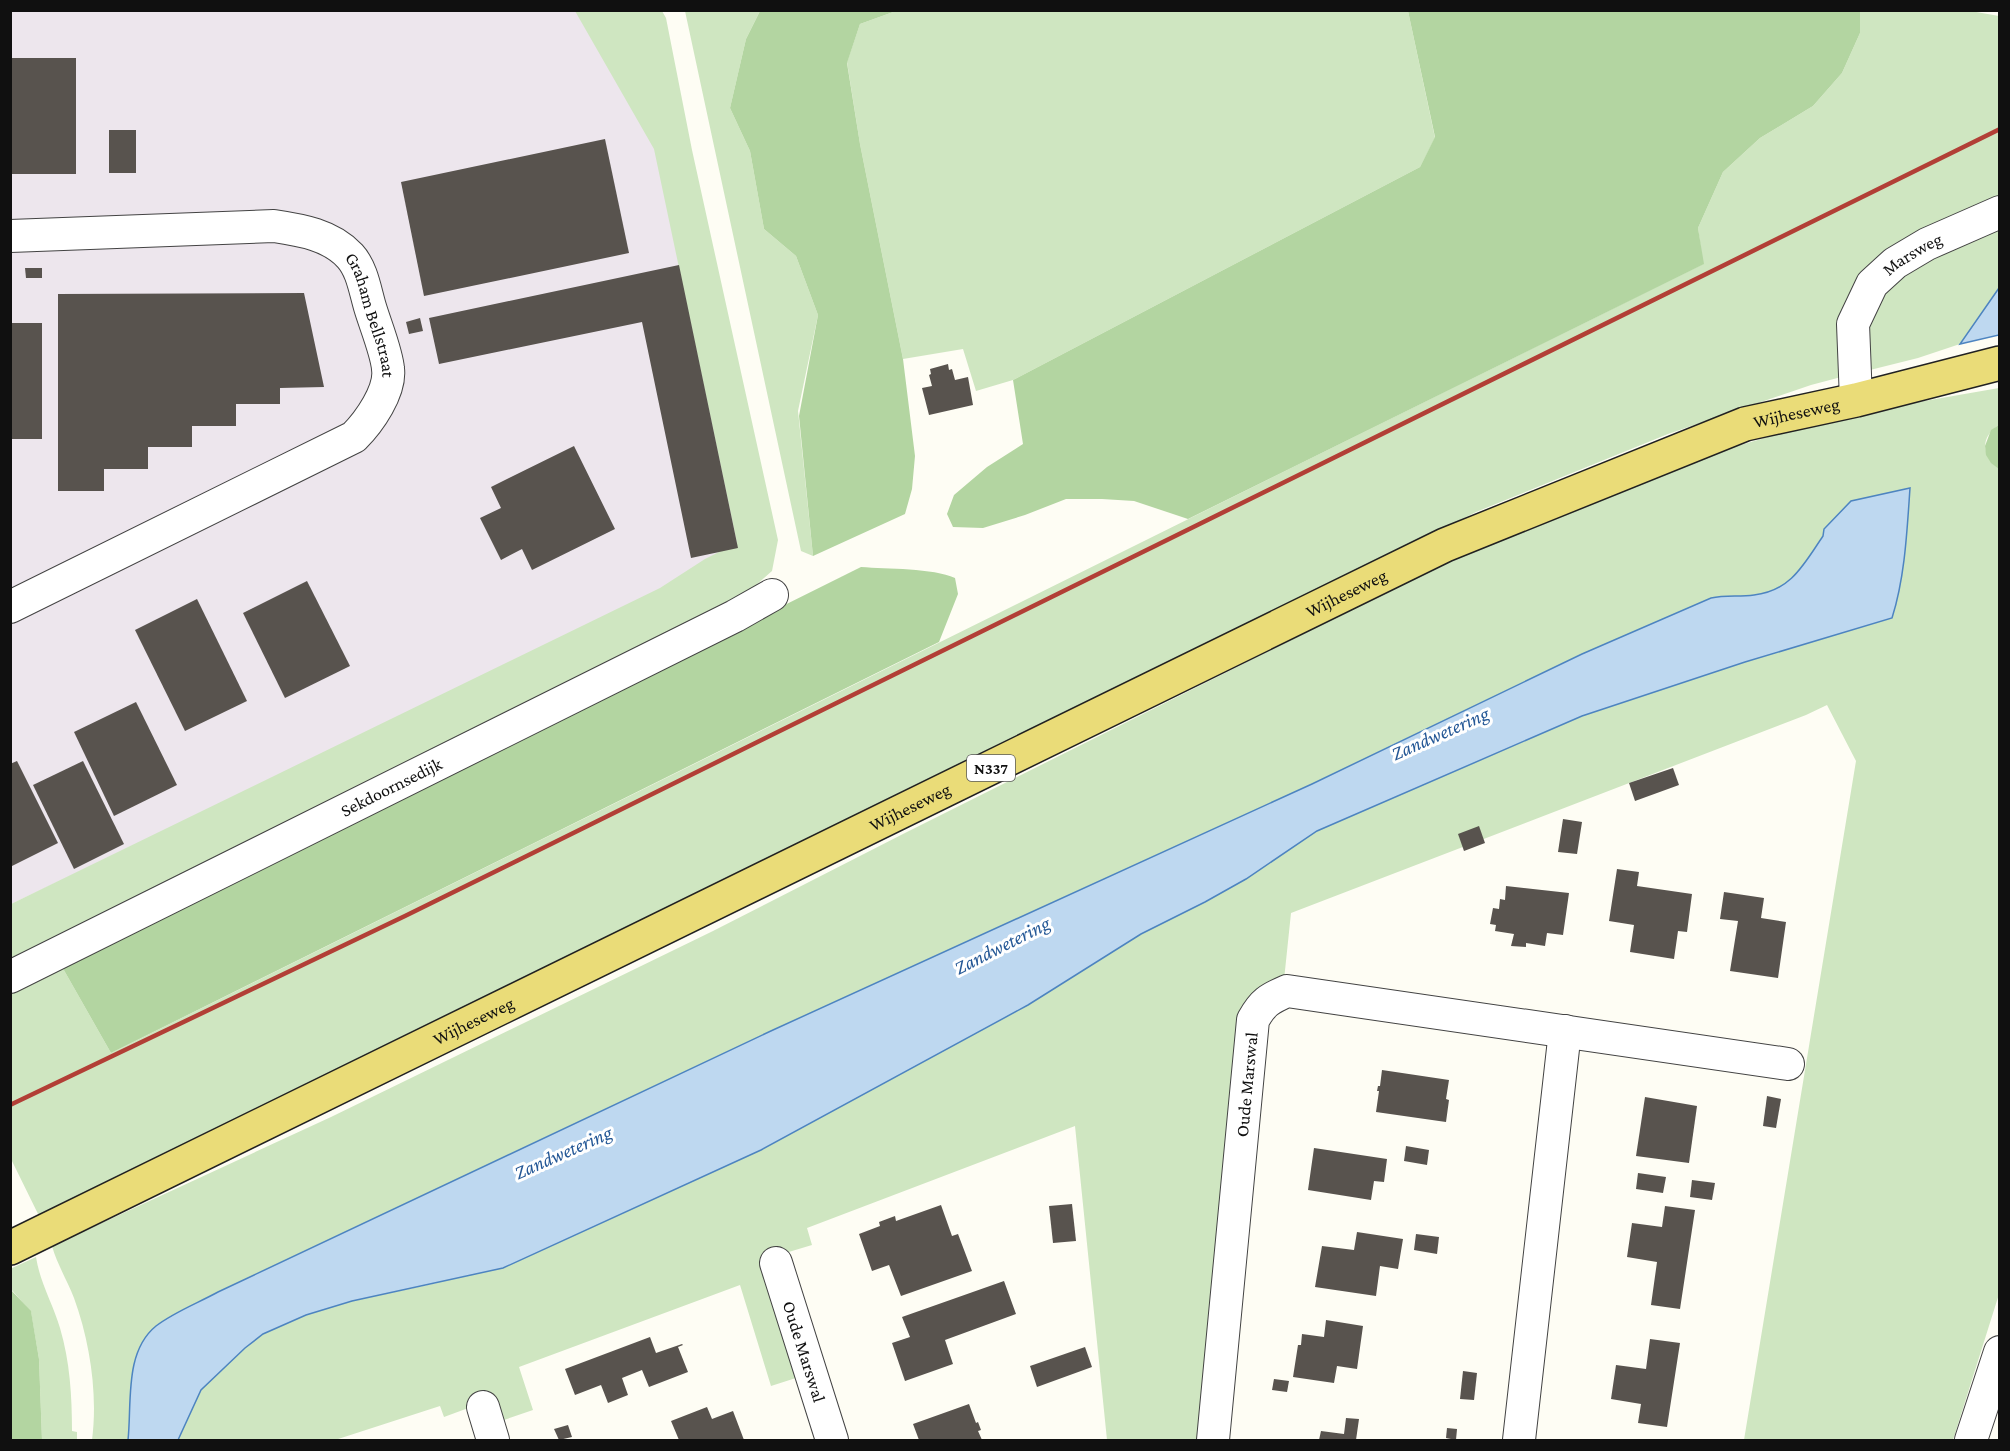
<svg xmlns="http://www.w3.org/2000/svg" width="2010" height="1451" font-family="'Crimson Pro',serif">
  <rect width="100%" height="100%" fill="#fefdf4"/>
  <path fill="#ede6ed" d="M11,11h591l73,145 71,399 -735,349z"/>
  <g fill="#cfe6c1">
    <path d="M1965,10l34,6v184l-92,46 -62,130 -34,9 -143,49 -192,78 -263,133 -1172,575 -30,-61v-168l50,-26 50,88 1592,-789 -5,-36 25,-56 37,-34 53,-32 29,-33 18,-40v-22z"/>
    <path d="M575,11h87l4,7 26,132 86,390 -6,31 -26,23 -83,46 -575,280 -77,42v-58l649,-316 45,-29 32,-16 -83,-394z"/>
    <path d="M685,11h75l-14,28 -16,69 20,43 14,78 32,27 22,59 -20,96 15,145 -12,-5z"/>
    <path d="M896,11h512l27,127 -15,29 -407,213 -37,11 -13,-42 -60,10 -43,-215 -13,-82 13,-38z"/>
    <path d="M1999,222v66l-39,56 -42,14 -48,12 -2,-25 3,-38 12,-22z"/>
    <path d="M1999,388v37c-20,13 -17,31 1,44v822l-47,149h-209l112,-679 -29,-56 -21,10 -515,198 -7,67c-22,4 -26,9 -40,27l-43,433h-94l-32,-314 -268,102 5,17 -40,12 27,120 -28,9 -31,-101 -221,82 14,43 -35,12 -8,-22 -46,17 -4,-11 -105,34h-157l23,-50 44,-42 18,-14 43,-19 46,-14 85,-18 768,-381 41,-23 71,-48 265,-115 163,-54 147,-44 -68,-89 -1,7c-24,36 -33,57 -80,60l-161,58 -270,130 -539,246 -555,262 -54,29 -7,4 -28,104 -1,11h-36c6,-46 -2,-98 -18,-142 -7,-18 -17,-34 -22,-52l279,-129 382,-186 190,-97 586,-293 190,-78 106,-31 105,-25z"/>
    <path d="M36,1257c4,26 17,47 24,71 10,34 12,68 12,103l5,1v8h-35l-3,-81 -8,-47 -20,-23 -1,-20z"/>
  </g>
  <g fill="#b3d5a1">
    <path d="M760,11h136l-36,13 -13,39 13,81 43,215 12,97 -3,33 -7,25 -92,42 -14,-140 19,-101 -22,-59 -32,-27 -14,-78 -20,-43 16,-69z"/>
    <path d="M1408,11h452v22l-18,40 -29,33 -53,32 -37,34 -25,56 6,36 -516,255 -54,-18 -32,-2h-36l-41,16 -42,13 -30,-1 -6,-13 7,-19 33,-28 36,-23 -10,-64 407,-213 15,-30z"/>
    <path d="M1999,425v44l-8,-6 -5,-8 -1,-9 6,-16z"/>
    <path d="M861,567c26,2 72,1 94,11l3,16 -19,48 -828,411 -50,-88z"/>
    <path d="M10,1289l21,22 8,48 3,81h-31z"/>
  </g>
  <g fill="#bed8f0" stroke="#4d84c0" stroke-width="1.5">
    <path d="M1999,288v47l-39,9z"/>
    <path d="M1910,488c-3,43 -5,89 -18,130l-147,44 -163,54 -265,115 -71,48 -41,23 -64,32 -113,71 -267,145 -258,118 -151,33 -46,14 -43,19 -18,14 -44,42 -23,50h-50c4,-37 -4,-88 28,-114 18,-14 42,-23 62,-34l555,-262 539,-246 270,-130 129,-56c15,-3 28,-1 43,-3 37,-4 50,-31 69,-59l1,-7 27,-28z"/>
  </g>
  <g fill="#58534e">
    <rect x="10" y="58" width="66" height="116"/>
    <rect x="109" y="130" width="27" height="43"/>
    <path d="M605,139l24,114 -205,43 -23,-114z"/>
    <path d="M679,265l59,283 -47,10 -49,-236 -203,42 -10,-46z"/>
    <path d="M25,268h17v10h-16z"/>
    <path d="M304,293l20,94 -44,1v16h-44v22h-44v21h-44v22h-44v22h-46v-197z"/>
    <path d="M420,318l3,13 -14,3 -3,-12z"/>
    <rect x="10" y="323" width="32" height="116"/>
    <path d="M948,364l1,6 3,-1 3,11 13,-3 5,28 -44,10 -7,-27 10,-2 -3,-11 2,-1 -1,-5z"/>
    <path d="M574,446l41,83 -83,41 -10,-21 -21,11 -21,-42 21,-10 -10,-21z"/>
    <path d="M307,581l43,85 -65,32 -42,-85z"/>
    <path d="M197,599l50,102 -62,30 -50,-101z"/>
    <path d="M136,702l41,83 -63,31 -40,-84z"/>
    <path d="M17,761l41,82 -48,24v-103z"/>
    <path d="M83,761l41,83 -50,25 -41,-84z"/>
    <path d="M1673,768l6,17 -44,16 -6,-18z"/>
    <path d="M1563,819l19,3 -5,32 -19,-2z"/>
    <path d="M1479,826l6,17 -21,8 -6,-17z"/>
    <path d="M1617,869l22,3 -2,14 55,8 -5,38 -9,-1 -4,28 -44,-7 4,-27 -25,-4z"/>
    <path d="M1506,886l63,7 -6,42 -16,-2 -2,13 -19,-3v4l-15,-1 3,-12 -19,-3 1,-6 -6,-1 3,-16 6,1 1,-10 5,1z"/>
    <path d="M1724,892l40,6 -3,20 25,4 -8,56 -48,-7 8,-50 -18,-2z"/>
    <path d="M1382,1070l67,10 -3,19 3,1 -3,22 -70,-10 3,-21h-2l1,-5h2z"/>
    <path d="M1767,1096l14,3 -5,29 -13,-2z"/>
    <path d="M1645,1097l52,9 -8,57 -53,-7z"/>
    <path d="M1406,1146l23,4 -2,15 -23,-4z"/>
    <path d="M1314,1148l73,11 -3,23 -10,-1 -3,19 -63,-10z"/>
    <path d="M1638,1173l28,4 -3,16 -27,-4z"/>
    <path d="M1692,1180l23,3 -3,17 -22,-3z"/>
    <path d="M1072,1204l4,37 -23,2 -4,-37z"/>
    <path d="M941,1205l11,31 6,-2 14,37 -71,25 -12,-31 -17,6 -13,-37 21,-8 -1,-4 16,-6 1,5z"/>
    <path d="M1665,1206l30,4 -15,99 -29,-4 6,-43 -30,-5 5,-34 30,4z"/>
    <path d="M1357,1232l46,7 -5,30 -18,-3 -4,30 -61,-9 7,-41 32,4z"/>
    <path d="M1416,1234l23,3 -2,17 -23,-4z"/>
    <path d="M1004,1281l12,33 -71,26 8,24 -48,17 -13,-38 18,-6 -8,-20z"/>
    <path d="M1326,1320l37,6 -6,43 -20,-3 -3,17 -41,-6 5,-32h3l1,-11 22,3z"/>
    <path d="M650,1337l6,16 26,-9 1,1 -5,2 10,25 -39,15 -7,-17 -20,8 6,17 -20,8 -7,-18 -26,10 -10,-26z"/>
    <path d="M1650,1339l30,4 -13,84 -29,-4 3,-19 -30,-5 5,-34 30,4z"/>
    <path d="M1085,1347l7,20 -55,20 -7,-21z"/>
    <path d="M1463,1371l14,2 -3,27 -14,-1z"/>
    <path d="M1274,1379l15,2 -2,11 -15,-2z"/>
    <path d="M969,1404l7,19 2,-1 3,8 -3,1 4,9h-63l-6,-16z"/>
    <path d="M707,1407l5,12 21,-8 11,29h-65l-8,-19z"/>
    <path d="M1346,1418l13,1 -3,21h-37l2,-9 23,3z"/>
    <path d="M568,1425l4,12 -13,3 -5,-11z"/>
    <path d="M1447,1428l10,1 -1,11 -10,-2z"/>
  </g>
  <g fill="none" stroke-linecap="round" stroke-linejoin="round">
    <defs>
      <g id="street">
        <path id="s1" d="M10,236l264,-10c27,4 57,9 76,30 12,13 15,34 20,51 5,17 17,46 18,62 3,22 -19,53 -34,68l-344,170"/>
        <path id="s2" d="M1856,400l-3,-76 19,-40 23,-21 32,-19 73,-32"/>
        <path id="s3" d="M10,977l725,-361 37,-21"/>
        <path id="s4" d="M776,1263l56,177"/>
        <path d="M483,1407l10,33"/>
        <path id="s5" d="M1213,1440l40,-420c10,-18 16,-21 34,-29l501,73"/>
        <path d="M1519,1440l46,-409"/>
        <path d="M1971,1440l29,-88"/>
      </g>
      <g id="primary">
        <path id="s6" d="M10,1248l1435,-703 300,-121 111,-24 144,-37"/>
      </g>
    </defs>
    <use href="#street" stroke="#434343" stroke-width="34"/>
    <use href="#primary" stroke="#212121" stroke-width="36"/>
    <use href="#street" stroke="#fff" stroke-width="32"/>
    <use href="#primary" stroke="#eadc78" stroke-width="33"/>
    <path stroke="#b23f36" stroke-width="4.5" d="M10,1105l395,-189 1595,-787"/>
  </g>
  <g text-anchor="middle" stroke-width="6" stroke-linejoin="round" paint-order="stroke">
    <rect fill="#fff" stroke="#585858" stroke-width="1.5" x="967" y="755" width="48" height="26" rx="4.5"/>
    <g font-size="16" font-weight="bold" fill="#101010">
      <text x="991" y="774">N337</text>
    </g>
    <g font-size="18" fill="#101010" stroke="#fff">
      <text dy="6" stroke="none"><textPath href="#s2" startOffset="171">Marsweg</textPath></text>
      <text dy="6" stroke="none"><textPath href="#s1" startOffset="411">Graham Bellstraat</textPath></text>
      <text dy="6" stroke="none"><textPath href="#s6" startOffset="1974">Wijheseweg</textPath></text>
      <text dy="6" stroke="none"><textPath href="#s6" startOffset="1488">Wijheseweg</textPath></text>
      <text dy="6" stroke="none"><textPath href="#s3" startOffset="426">Sekdoornsedijk</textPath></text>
      <text dy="6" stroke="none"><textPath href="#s6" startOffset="1002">Wijheseweg</textPath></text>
      <text dy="6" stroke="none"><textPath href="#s6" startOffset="516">Wijheseweg</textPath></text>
      <text dy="6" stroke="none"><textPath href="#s5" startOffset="357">Oude Marswal</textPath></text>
      <text dy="6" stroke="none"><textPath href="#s4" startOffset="93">Oude Marswal</textPath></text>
    </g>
    <g font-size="20" font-style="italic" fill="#255896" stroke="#fff">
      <text transform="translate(1440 733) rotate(-24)" y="7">Zandwetering</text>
      <text transform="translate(1002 945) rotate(-27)" y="7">Zandwetering</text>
      <text transform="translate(563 1152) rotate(-24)" y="7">Zandwetering</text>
    </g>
  </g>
  <rect width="2010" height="1451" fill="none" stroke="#101010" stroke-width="24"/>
</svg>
